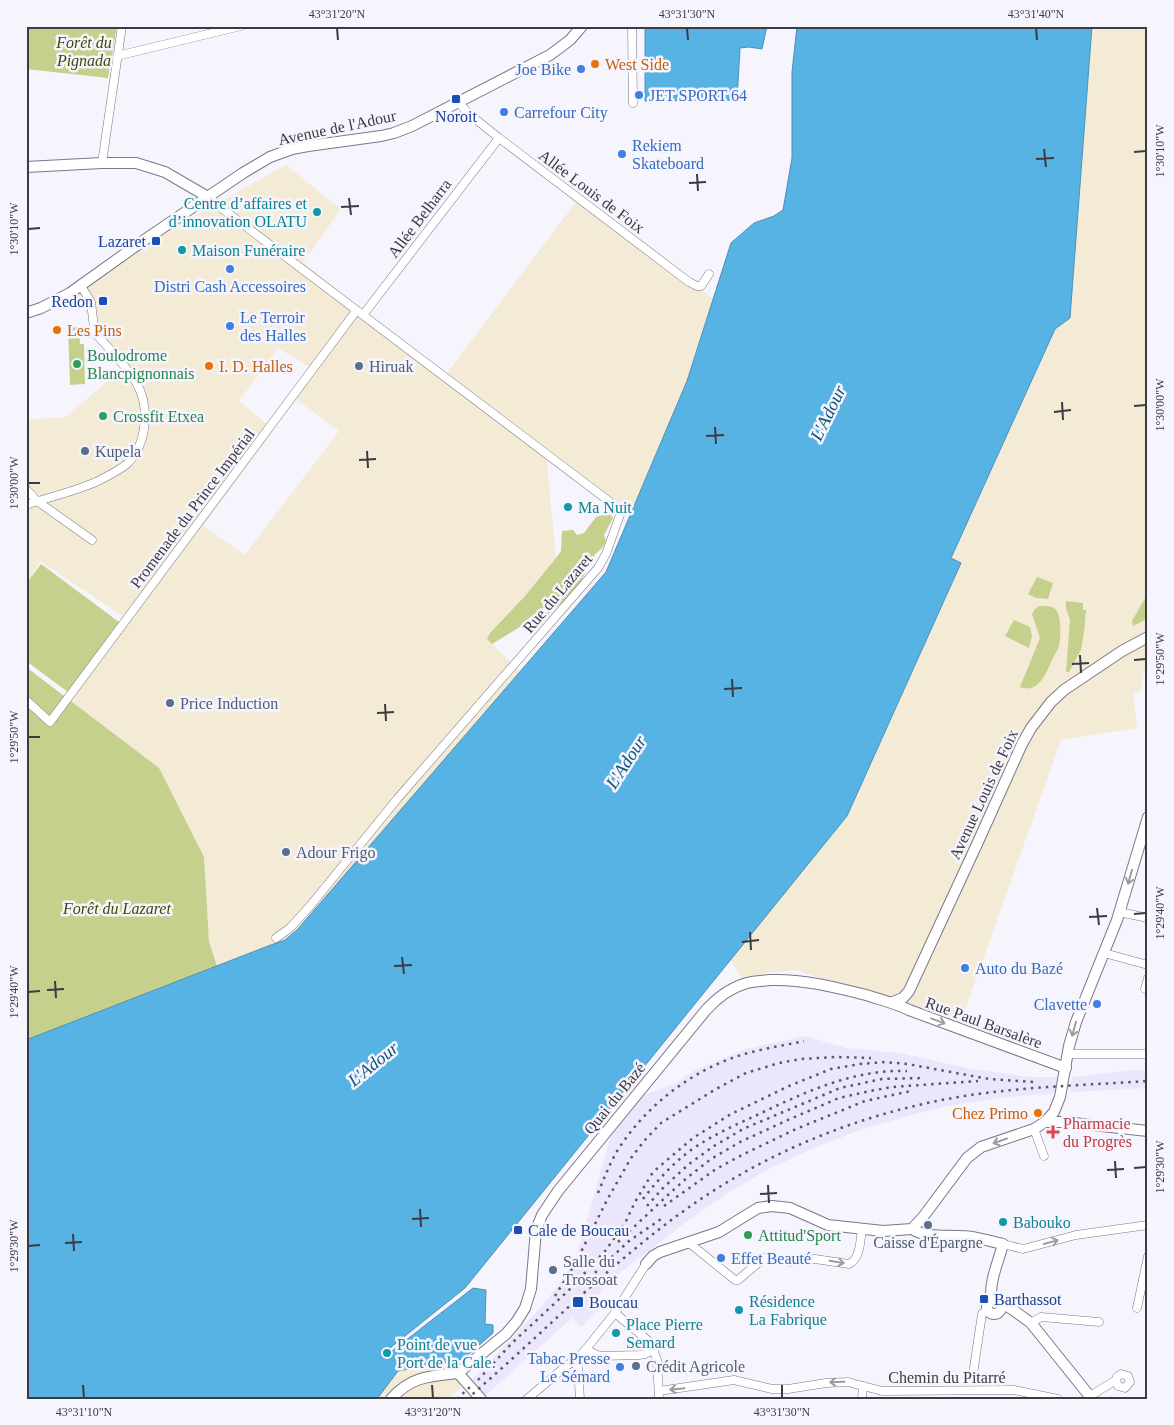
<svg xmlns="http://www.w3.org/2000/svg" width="1174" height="1425" font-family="'Times New Roman',serif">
  <rect width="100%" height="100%" fill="#f6f4fd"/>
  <g fill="#ece6fd">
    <path d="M805,1036l41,12 54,5 71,16 60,8h29l-3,16 -59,5 -52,8 -39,10 -47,14 -44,17 -47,22 -40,23 -39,27 -69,53 -29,28 8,9 -19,18 -9,-9 -86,77 -14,-15 70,-74 15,-19 17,-27 6,-16 33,-116 27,-31 34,-13 21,-14 51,-21z"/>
    <path d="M1132,1070h16v18l-78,4 2,-15z"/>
  </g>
  <g fill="#f4ebd6" fill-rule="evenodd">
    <path d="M1092,26h56v632l-8,33 -7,2 4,35 -76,12 -101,284 -164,-54 -31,3 -23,6 -12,-20 117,-143 114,-252 -10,-6 104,-229 15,-11z"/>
    <path d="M286,165l55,44 -38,53 71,57 73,54 133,-176 133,102 -26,82 -57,134 -84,-63 10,106 -31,38 -35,37 -3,6 33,32 -223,259 -12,9 -68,27 -8,-24 -5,-85 -135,-158 55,-82 -84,-56 -14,25v-166l40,-3 55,-48 -46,-73 85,-61zM278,348l38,23 -20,28 43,32 -94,124 -42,-29 71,-96 -35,-29z"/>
    <path d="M454,1361l7,27 -13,11h-71l21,-28z"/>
  </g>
  <g fill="#c5d08c">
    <path d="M26,26h91l-9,52 -82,-9z"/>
    <path d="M79,327l1,17h4l1,40 -15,1 -2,-57z"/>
    <path d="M609,513l4,5 -9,17 2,6 -4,7 -16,15c0,3 0,5 0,8 -5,16 -36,45 -51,52l14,-14 2,-7 -22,16 -9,9 -28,17 -5,-5 3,-6 35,-37 31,-38 5,-7 1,-20 11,-1 4,5 7,-2 12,-16z"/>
    <path d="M41,564l78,58 -51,70 -42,-31v-77z"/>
    <path d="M1037,577l16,6 -5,16 -12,-1 -8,-4z"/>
    <path d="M1148,593v24l-5,4 -10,5 -1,-5z"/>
    <path d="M1066,601l17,2v7h3l-2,22 -3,18 -12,22h-3l4,-52 -4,-12z"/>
    <path d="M1039,606c4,0 11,0 15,2 8,5 7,30 5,38 -2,5 -5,10 -7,14 -6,13 -13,34 -32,27l20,-49 -8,-24 3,-5z"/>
    <path d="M1014,620l16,7 2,9 -3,12 -24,-12z"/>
    <path d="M26,667l133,101 45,89 5,85 8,24 -191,74z"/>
  </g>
  <g fill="#58b3e5" stroke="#508fb4">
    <path d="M645,26h122l-5,23 -13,-2 -9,1 -3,52 -92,1z"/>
    <path d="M797,26h295l-22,292 -15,11 -104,229 10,5 -114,253 -382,472 -80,64 2,3 86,-67 13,2 -1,34 8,1v8l-25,22 -6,4 -8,2 -56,10 -21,28h-351v-359l242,-94 17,-6 12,-10 309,-358 81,-191 44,-138 23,-20 20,-7 9,-6 9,-52v-86z"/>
  </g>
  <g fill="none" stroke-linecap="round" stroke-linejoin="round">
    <defs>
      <g id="street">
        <path d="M632,26l1,77"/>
        <path d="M117,56l124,-30"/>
        <path d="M459,103l10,11 30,24 190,144 8,4h4l8,-12"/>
        <path d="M102,163l20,-137"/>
        <path d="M208,197l12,10 398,301 3,4 -15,42 -8,14 -200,230 -88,108 -20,22 -14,10"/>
        <path d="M363,315l136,-177"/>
        <path d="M26,489l11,12 55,39"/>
        <path d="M26,505c23,-8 51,-14 72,-24 10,-5 22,-11 30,-18 19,-20 22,-55 9,-79 -10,-18 -27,-34 -41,-50l-2,-6 -3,-26 -10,-16"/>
        <path d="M26,700l24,22 306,-411"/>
        <path d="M1119,912l29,6"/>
        <path d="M1104,953l44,12"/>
        <path d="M1145,989l3,-11"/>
        <path d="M1068,1054h80"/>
        <path d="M1034,1129l10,27"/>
        <path d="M688,1242l47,38h3l26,-22h5l21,4 25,-3 34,5c12,-6 11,-24 13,-35"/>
        <path d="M1003,1244l20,5 53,-14 72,-10"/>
        <path d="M1137,1308l11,-52"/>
        <path d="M615,1313l36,30 6,17 2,39"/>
        <path d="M1031,1323l10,-6 58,5"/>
        <path d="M586,1349l11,6 5,1 37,-1 6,-1 9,-5"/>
        <path d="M574,1361l4,7 2,31"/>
        <path d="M973,1374l9,-60 5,-5"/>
        <path d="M659,1391l75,-11 38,9h16l38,-6 22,-1 34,9 132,-1 44,9"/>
        <path d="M1090,1396l26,-16 1,-3 4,-3 7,2 2,6 -5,6 -7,-2 -2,-6"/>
        <path d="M527,1399l38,-32 14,-10 7,-8 29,-36 31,-49"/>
        <path d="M862,1399l1,-13"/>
      </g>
      <g id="secondary">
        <path d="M26,167l76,-4h34l29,9 43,25"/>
        <path d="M26,313l15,-5 29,-15 70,-50 103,-70 27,-16 22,-8 16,-3 73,-10 13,-3 18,-7 138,-71 20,-15 12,-14"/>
        <path d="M893,1002l10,-4 6,-7 69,-149 44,-98 9,-16 20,-26 13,-12 58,-39 26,-14"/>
        <path d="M1045,1122h19l84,9"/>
        <path d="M912,1229c15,9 32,6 49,7 14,0 28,5 42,8 -4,16 -15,40 -11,56"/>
        <path d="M646,1264l7,-8 7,-4 59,-20 39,-24 14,-2 18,2 38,17 55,6 29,-2 11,-12 44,-59 14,-11 53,-18 11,-7 9,-10 6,-15 9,-51 7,-24 41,-102 31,-103"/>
        <circle cx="994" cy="1307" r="7"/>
        <path d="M1000,1302l13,8 18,13 61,76"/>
        <path d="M458,1373l48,-39 11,-13 8,-13 6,-19 5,-59 6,-15 16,-24 148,-181c11,-12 26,-23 41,-27 8,-2 16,-2 24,-3 32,-1 63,7 95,15 15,5 29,8 43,15l157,58"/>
        <path d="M458,1373l23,26"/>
        <path d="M391,1399c20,-23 40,-23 67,-26"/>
      </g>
    </defs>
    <use href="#street" stroke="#7c778a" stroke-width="9"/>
    <use href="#secondary" stroke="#7c778a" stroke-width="12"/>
    <use href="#street" stroke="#fff" stroke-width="8"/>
    <use href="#secondary" stroke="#fff" stroke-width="10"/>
    <g stroke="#5a5861" stroke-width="2.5" stroke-dasharray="2.5 5" stroke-linecap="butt">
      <path d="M598,1193c7,-17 13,-33 23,-48 30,-44 76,-78 127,-92 19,-5 38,-8 56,-12"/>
      <path d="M643,1199c14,-18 29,-35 48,-49 20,-14 42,-24 64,-34 48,-23 98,-47 152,-45"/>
      <path d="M647,1206l16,-18 26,-24 25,-18 29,-17 97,-41 42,-9 42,-1"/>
      <path d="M664,1206l52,-37 28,-15 52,-25 69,-28 46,-10"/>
      <path d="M618,1242l51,-48 19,-17 23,-18 29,-17 50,-23 49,-21 31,-7 22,-4 86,-6"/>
      <path d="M584,1283l45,-42 35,-24"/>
      <path d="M555,1296l20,-32 32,-64 24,-42 14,-18 16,-17 55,-34 30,-16 33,-10 22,-4 35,-2 35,1"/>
      <path d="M478,1380l34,-37 56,-52 38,-41 20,-29 9,-19 18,-30 40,-34 38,-24 58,-28 42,-17 29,-5 25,-2 22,2 82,15 44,3"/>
      <path d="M457,1399l14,-13"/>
      <path d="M467,1399c73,-63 140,-133 218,-189 71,-51 153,-87 238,-106 73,-17 150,-18 225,-23"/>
    </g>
  </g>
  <defs><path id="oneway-shaft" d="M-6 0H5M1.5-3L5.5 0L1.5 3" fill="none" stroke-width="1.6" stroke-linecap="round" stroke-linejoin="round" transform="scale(1.25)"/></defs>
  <g stroke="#9e9ca0">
    <use href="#oneway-shaft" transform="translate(1130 877) rotate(106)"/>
    <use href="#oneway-shaft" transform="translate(938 1021) rotate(20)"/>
    <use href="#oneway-shaft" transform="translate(1074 1029) rotate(106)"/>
    <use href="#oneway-shaft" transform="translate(1000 1141) rotate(161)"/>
    <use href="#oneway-shaft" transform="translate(1051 1242) rotate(-15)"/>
    <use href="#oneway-shaft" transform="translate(837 1262) rotate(9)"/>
    <use href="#oneway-shaft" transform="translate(837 1382) rotate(178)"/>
    <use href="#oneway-shaft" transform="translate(677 1389) rotate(174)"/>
  </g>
  <path fill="none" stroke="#3c3a42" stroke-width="2" d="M337,28l1,12M687,28l1,12M1036,28l1,12M1044,149l2,18M1134,152l12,-1M1036,159l18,-1M697,174l1,17M689,183l17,-1M349,198l2,17M341,207l18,-1M28,229l12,-1M1062,402l1,18M1134,406l12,-1M1054,412l17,-2M715,427l1,17M706,436l18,-1M367,451l1,17M359,460l17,-1M28,483h12M1080,655l1,18M1134,660l12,-1M1072,664l17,-1M732,679l1,18M724,689l18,-1M385,704l1,17M377,713l17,-1M28,737h12M1097,908l2,17M1134,914l12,-1M1089,917l18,-1M750,932l1,18M742,942l17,-2M402,957l2,17M394,966l18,-1M55,981l1,17M47,990l17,-1M28,992l12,-1M1115,1161l1,17M1134,1168l12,-1M1107,1170l17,-1M768,1185l1,18M760,1194l17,-1M420,1209l1,18M412,1219l17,-1M73,1234l1,17M65,1243l17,-1M28,1246l12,-1M83,1385l1,13M432,1385l1,13M782,1385v13"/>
  <g fill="#e8710a" stroke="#f6f4fd" stroke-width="2">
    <circle cx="595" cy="64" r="5"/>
    <circle cx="57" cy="330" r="5"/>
    <circle cx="209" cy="366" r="5"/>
    <circle cx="1038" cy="1113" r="5"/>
  </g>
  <g fill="#3f7fe0" stroke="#f6f4fd" stroke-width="2">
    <circle cx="581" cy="69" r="5"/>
    <circle cx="639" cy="95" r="5"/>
    <circle cx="504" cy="112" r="5"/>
    <circle cx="622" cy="154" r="5"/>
    <circle cx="230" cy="269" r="5"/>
    <circle cx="230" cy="326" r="5"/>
    <circle cx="965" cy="968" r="5"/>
    <circle cx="1097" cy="1004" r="5"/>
    <circle cx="721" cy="1258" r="5"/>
    <circle cx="620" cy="1367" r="5"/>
  </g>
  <g fill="#1a4fb4" stroke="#f6f4fd" stroke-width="2">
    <rect x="451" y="94" width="10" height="10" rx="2.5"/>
    <rect x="151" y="236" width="10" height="10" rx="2.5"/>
    <rect x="98" y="296" width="10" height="10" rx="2.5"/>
    <rect x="513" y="1225" width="10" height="10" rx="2.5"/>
    <rect x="979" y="1294" width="10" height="10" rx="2.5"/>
    <rect x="572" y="1296" width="12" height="12" rx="2.5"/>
  </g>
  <g fill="#0f9aa8" stroke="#f6f4fd" stroke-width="2">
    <circle cx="317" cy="212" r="5"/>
    <circle cx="182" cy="250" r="5"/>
    <circle cx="568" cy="507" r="5"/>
    <circle cx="1003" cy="1222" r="5"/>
    <circle cx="739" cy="1310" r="5"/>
    <circle cx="616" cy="1333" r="5"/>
    <circle cx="387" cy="1353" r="5"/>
  </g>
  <g fill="#2e9e5b" stroke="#f6f4fd" stroke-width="2">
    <circle cx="77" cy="364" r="5"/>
    <circle cx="103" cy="416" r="5"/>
    <circle cx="748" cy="1235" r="5"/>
  </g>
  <g fill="#5c6f8a" stroke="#f6f4fd" stroke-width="2">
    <circle cx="359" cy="366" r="5"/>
    <circle cx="85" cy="451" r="5"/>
    <circle cx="170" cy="703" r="5"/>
    <circle cx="286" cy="852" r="5"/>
    <circle cx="928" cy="1225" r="5"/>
    <circle cx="553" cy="1270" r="5"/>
    <circle cx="636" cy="1366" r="5"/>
  </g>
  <path fill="#e0444e" stroke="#f6f4fd" stroke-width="2" d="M1050.5 1124.5h5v5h5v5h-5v5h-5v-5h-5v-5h5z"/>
  <g text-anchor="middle" stroke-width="5" stroke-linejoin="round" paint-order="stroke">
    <g font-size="16" font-style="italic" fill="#424903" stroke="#f6f4fd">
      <text x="84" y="48">Forêt du<tspan x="84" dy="18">Pignada</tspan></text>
      <text x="117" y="914">Forêt du Lazaret</text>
    </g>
    <g font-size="16" fill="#c56008" stroke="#f6f4fd" text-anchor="start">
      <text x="605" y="70">West Side</text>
      <text x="67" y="336">Les Pins</text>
      <text x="219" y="372">I. D. Halles</text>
      <text x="1028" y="1119" text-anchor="end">Chez Primo</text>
    </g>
    <g font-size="16" fill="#366cbe" stroke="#f6f4fd" text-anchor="start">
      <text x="571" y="75" text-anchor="end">Joe Bike</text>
      <text x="649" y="101">JET SPORT 64</text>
      <text x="514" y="118">Carrefour City</text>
      <text x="632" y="151">Rekiem<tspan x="632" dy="18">Skateboard</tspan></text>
      <text x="230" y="292" text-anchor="middle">Distri Cash Accessoires</text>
      <text x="240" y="323">Le Terroir<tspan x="240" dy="18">des Halles</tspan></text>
      <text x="975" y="974">Auto du Bazé</text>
      <text x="1087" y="1010" text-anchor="end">Clavette</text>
      <text x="731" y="1264">Effet Beauté</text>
      <text x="610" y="1364" text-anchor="end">Tabac Presse<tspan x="610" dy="18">Le Sémard</tspan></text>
    </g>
    <g font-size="16" fill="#164399" stroke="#f6f4fd" text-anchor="start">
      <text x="456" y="122" text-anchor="middle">Noroit</text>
      <text x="146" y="247" text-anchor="end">Lazaret</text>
      <text x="93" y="307" text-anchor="end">Redon</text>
      <text x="528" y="1236">Cale de Boucau</text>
      <text x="994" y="1305">Barthassot</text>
      <text x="589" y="1308">Boucau</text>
    </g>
    <g font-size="16" fill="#3c3a42" stroke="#f6f4fd">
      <text transform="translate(337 127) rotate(-12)" y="6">Avenue de l'Adour</text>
      <text transform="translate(592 191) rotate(37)" y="6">Allée Louis de Foix</text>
      <text transform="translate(419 218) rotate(-53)" y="6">Allée Belharra</text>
      <text transform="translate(192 508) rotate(-53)" y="6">Promenade du Prince Impérial</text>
      <text transform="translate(557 593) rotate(-50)" y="6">Rue du Lazaret</text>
      <text transform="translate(983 794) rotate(-65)" y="6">Avenue Louis de Foix</text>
      <text transform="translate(984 1022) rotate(20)" y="6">Rue Paul Barsalère</text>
      <text transform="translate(614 1098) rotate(-51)" y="6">Quai du Bazé</text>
      <text x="947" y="1383">Chemin du Pitarré</text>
    </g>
    <g font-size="16" fill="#0d838f" stroke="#f6f4fd" text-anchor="start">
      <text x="307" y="209" text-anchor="end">Centre d’affaires et<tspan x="307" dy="18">d’innovation OLATU</tspan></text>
      <text x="192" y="256">Maison Funéraire</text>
      <text x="578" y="513">Ma Nuit</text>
      <text x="1013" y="1228">Babouko</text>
      <text x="749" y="1307">Résidence<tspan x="749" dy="18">La Fabrique</tspan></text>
      <text x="626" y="1330">Place Pierre<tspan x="626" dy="18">Semard</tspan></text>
      <text x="397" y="1350">Point de vue<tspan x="397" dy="18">Port de la Cale.</tspan></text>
    </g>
    <g font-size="16" fill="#27864d" stroke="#f6f4fd" text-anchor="start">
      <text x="87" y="361">Boulodrome<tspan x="87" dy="18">Blancpignonnais</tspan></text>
      <text x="113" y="422">Crossfit Etxea</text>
      <text x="758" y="1241">Attitud'Sport</text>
    </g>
    <g font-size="16" fill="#4e5e75" stroke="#f6f4fd" text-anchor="start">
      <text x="369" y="372">Hiruak</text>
      <text x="95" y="457">Kupela</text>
      <text x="180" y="709">Price Induction</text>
      <text x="296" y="858">Adour Frigo</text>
      <text x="928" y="1248" text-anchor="middle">Caisse d'Épargne</text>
      <text x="563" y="1267">Salle du<tspan x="563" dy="18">Trossoat</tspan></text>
      <text x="646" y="1372">Crédit Agricole</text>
    </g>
    <g font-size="16" fill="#be3a42" stroke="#f6f4fd" text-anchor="start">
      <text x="1063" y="1129">Pharmacie<tspan x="1063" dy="18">du Progrès</tspan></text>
    </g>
    <g font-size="18" font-style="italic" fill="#0d5678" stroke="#f6f4fd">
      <text transform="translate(828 413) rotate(-64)" y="6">L'Adour</text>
      <text transform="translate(626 762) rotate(-57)" y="6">L'Adour</text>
      <text transform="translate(373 1064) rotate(-39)" y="6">L'Adour</text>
    </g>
  </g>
  <rect width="1174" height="1425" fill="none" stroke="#f6f4fd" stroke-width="55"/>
  <rect x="28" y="28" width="1118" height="1370" fill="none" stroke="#3c3a42" stroke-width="2"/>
  <g font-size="12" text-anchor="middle" fill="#3c3a42">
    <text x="337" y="18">43°31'20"N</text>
    <text x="687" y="18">43°31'30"N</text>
    <text x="1036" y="18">43°31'40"N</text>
    <text transform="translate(1160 151) rotate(-90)" y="4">1°30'10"W</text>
    <text transform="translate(14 229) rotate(-90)" y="4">1°30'10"W</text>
    <text transform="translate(1160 405) rotate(-90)" y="4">1°30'00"W</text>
    <text transform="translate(14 483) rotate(-90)" y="4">1°30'00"W</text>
    <text transform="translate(1160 659) rotate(-90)" y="4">1°29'50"W</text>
    <text transform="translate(14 737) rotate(-90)" y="4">1°29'50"W</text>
    <text transform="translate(1160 913) rotate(-90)" y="4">1°29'40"W</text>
    <text transform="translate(14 992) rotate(-90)" y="4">1°29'40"W</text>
    <text transform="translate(1160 1167) rotate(-90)" y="4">1°29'30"W</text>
    <text transform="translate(14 1246) rotate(-90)" y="4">1°29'30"W</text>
    <text x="84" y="1416">43°31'10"N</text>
    <text x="433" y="1416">43°31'20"N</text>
    <text x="782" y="1416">43°31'30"N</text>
  </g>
</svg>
